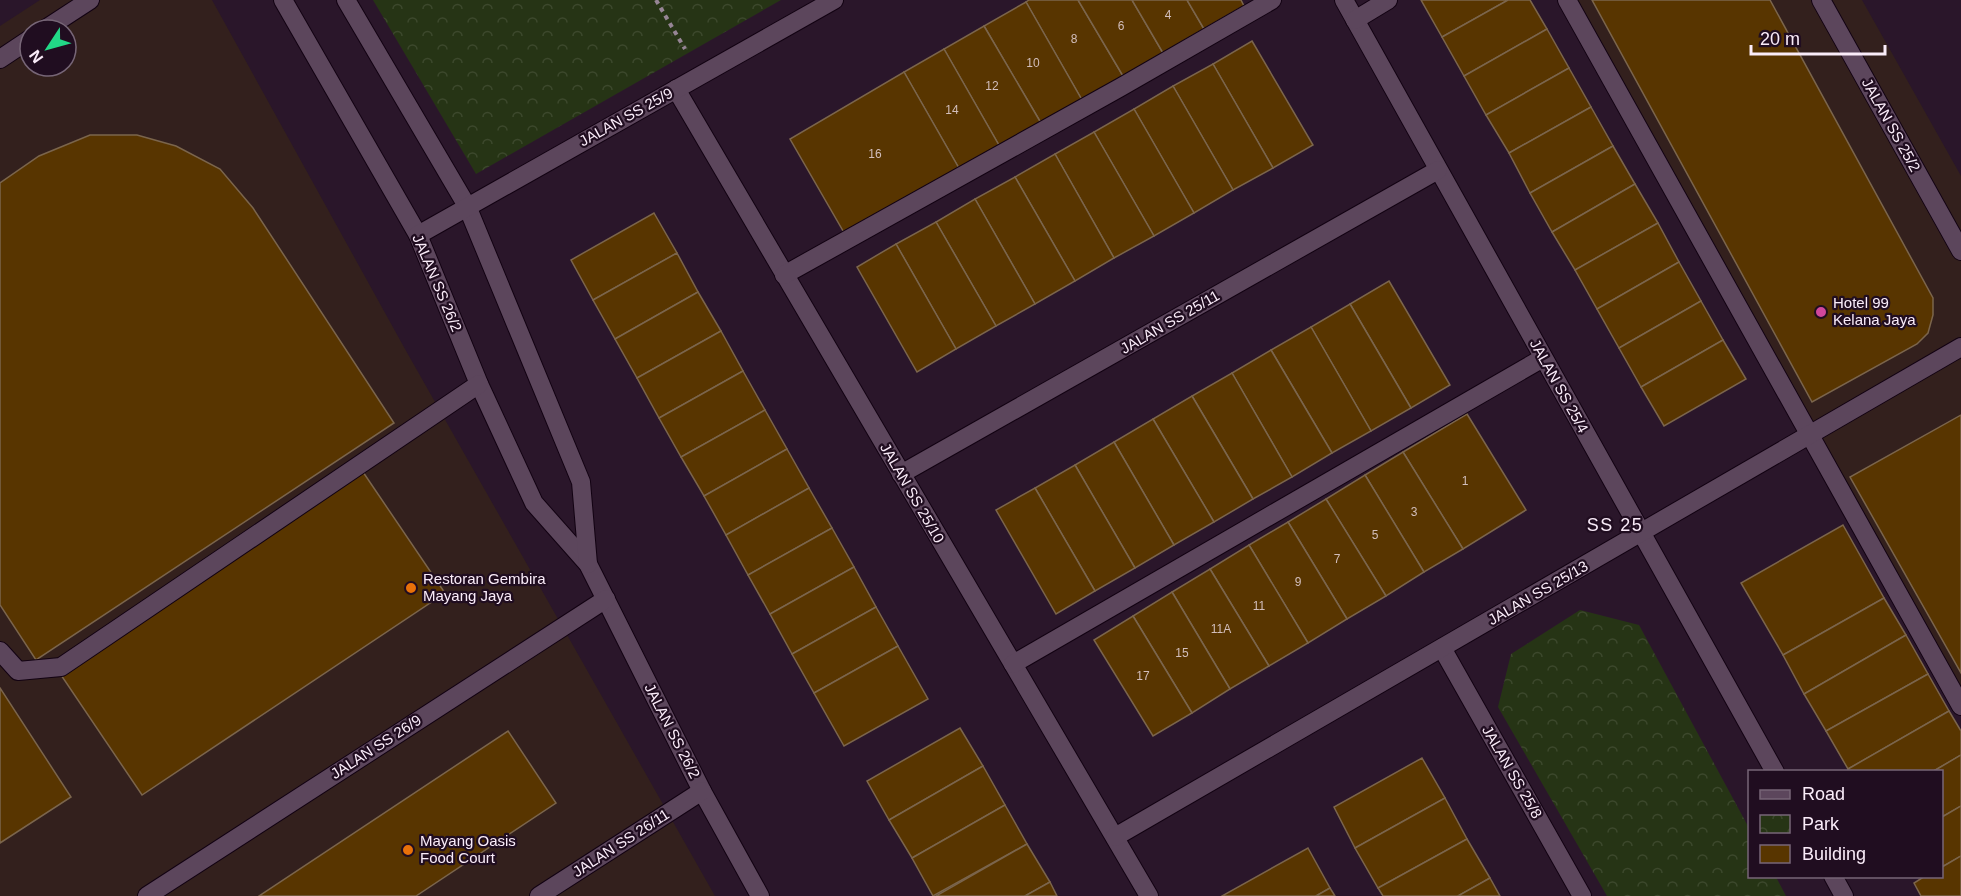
<svg xmlns="http://www.w3.org/2000/svg" width="1961" height="896" font-family="Arial,sans-serif">
  <defs>
    <pattern id="park-crowns" width="20" height="18" patternUnits="userSpaceOnUse" patternTransform="scale(1.5)"><rect width="20" height="18" fill="#263415"/><path d="M2 6a3 3 0 1 1 6 0M12 15a3 3 0 1 1 6 0" fill="none" stroke="#3c482c"/></pattern>
  </defs>
  <rect width="100%" height="100%" fill="#2a162a"/>
  <g fill="#33201d" fill-rule="evenodd">
    <path d="M40,0h172l193,349 310,547h-715v-870zM30,30h36v36h-36z"/>
    <path d="M1576,0h286l99,176v515z"/>
  </g>
  <g fill="url(#park-crowns)">
    <path d="M373,0h408l-305,174z"/>
    <path d="M1580,610l59,15 110,203 1,48 26,1 10,19h-179l-109,-189 13,-53z"/>
  </g>
  <g fill="#583500" stroke="#7b654c" stroke-width="1.5">
    <path d="M1029,0h49l45,76 -41,24 -56,-98z"/>
    <path d="M1078,0h54l31,53 -40,23z"/>
    <path d="M1132,0h55l17,29 -41,24z"/>
    <path d="M1187,0h54l3,6 -40,23z"/>
    <path d="M1421,0h87l-66,37z"/>
    <path d="M1508,0h22l17,29 -83,47 -22,-39z"/>
    <path d="M1592,0h178l163,298v17l-5,18 -11,11 -105,58z"/>
    <path d="M1026,2l56,98 -41,23 -57,-97z"/>
    <path d="M984,26l57,97 -41,24 -56,-98z"/>
    <path d="M1547,29l22,39 -83,47 -22,-39z"/>
    <path d="M1252,41l61,104 -40,23 -60,-104z"/>
    <path d="M944,49l56,98 -40,23 -56,-98z"/>
    <path d="M1213,64l60,104 -40,22 -60,-104z"/>
    <path d="M1569,68l22,39 -82,46 -23,-38z"/>
    <path d="M904,72l56,98 -114,66 -56,-97z"/>
    <path d="M1173,86l60,104 -39,23 -60,-104z"/>
    <path d="M1591,107l22,39 -83,47 -21,-40z"/>
    <path d="M1134,109l60,104 -40,23 -60,-104z"/>
    <path d="M1094,132l60,104 -40,22 -59,-104z"/>
    <path d="M90,135h47l39,11 44,23 33,39 141,215 -358,237 -36,-55v-422l39,-27z"/>
    <path d="M1613,146l22,38 -83,48 -22,-39z"/>
    <path d="M1055,154l59,104 -39,23 -60,-104z"/>
    <path d="M1015,177l60,104 -40,23 -60,-105z"/>
    <path d="M1635,184l23,39 -83,47 -23,-38z"/>
    <path d="M975,199l60,105 -39,22 -60,-104z"/>
    <path d="M654,213l23,40 -84,47 -22,-40z"/>
    <path d="M936,222l60,104 -40,23 -60,-105z"/>
    <path d="M1658,223l21,39 -82,47 -22,-39z"/>
    <path d="M896,244l60,105 -39,23 -60,-105z"/>
    <path d="M677,253l21,39 -83,47 -22,-39z"/>
    <path d="M1679,262l22,39 -82,47 -22,-39z"/>
    <path d="M1389,281l61,104 -39,23 -61,-104z"/>
    <path d="M698,292l23,39 -84,47 -22,-39z"/>
    <path d="M1701,301l22,39 -82,47 -22,-39z"/>
    <path d="M1350,304l61,104 -40,23 -60,-104z"/>
    <path d="M1311,327l60,104 -39,22 -61,-103z"/>
    <path d="M721,331l22,40 -84,47 -22,-40z"/>
    <path d="M1723,340l23,39 -82,47 -23,-39z"/>
    <path d="M1271,350l61,103 -40,24 -60,-104z"/>
    <path d="M743,371l22,39 -84,47 -22,-39z"/>
    <path d="M1232,373l60,104 -39,22 -61,-103z"/>
    <path d="M1192,396l61,103 -39,23 -61,-103z"/>
    <path d="M765,410l22,39 -83,47 -23,-39z"/>
    <path d="M1467,414l59,96 -63,39 -60,-97z"/>
    <path d="M1961,415v258l-111,-196z"/>
    <path d="M1153,419l61,103 -40,23 -60,-103z"/>
    <path d="M1114,442l60,103 -39,23 -60,-103z"/>
    <path d="M787,449l22,39 -83,47 -22,-39z"/>
    <path d="M1403,452l60,97 -39,23 -59,-97z"/>
    <path d="M1075,465l60,103 -40,23 -60,-103z"/>
    <path d="M363,472l82,121 -303,202 -81,-120z"/>
    <path d="M1365,475l59,97 -38,24 -60,-97z"/>
    <path d="M809,488l23,40 -84,47 -22,-40z"/>
    <path d="M1035,488l60,103 -39,23 -60,-104z"/>
    <path d="M1326,499l60,97 -39,23 -59,-97z"/>
    <path d="M1288,522l59,97 -39,24 -59,-98z"/>
    <path d="M1843,525l41,73 -101,57 -42,-72z"/>
    <path d="M832,528l22,39 -84,47 -22,-39z"/>
    <path d="M1249,545l59,98 -39,23 -59,-97z"/>
    <path d="M854,567l22,40 -84,47 -22,-40z"/>
    <path d="M1210,569l59,97 -39,23 -58,-97z"/>
    <path d="M1172,592l58,97 -38,24 -59,-97z"/>
    <path d="M1884,598l22,37 -102,59 -21,-39z"/>
    <path d="M876,607l22,39 -84,47 -22,-39z"/>
    <path d="M1133,616l59,97 -39,23 -59,-96z"/>
    <path d="M1906,635l22,39 -102,57 -22,-37z"/>
    <path d="M898,646l30,53 -84,47 -30,-53z"/>
    <path d="M1928,674l21,37 -101,58 -22,-38z"/>
    <path d="M0,688l71,109 -71,46z"/>
    <path d="M1949,711l12,20v24l-29,17h-82l-2,-3z"/>
    <path d="M960,728l23,38 -94,54 -22,-39z"/>
    <path d="M508,731l48,72 -140,93h-157z"/>
    <path d="M1961,755v51l-19,11v-45h-10z"/>
    <path d="M1422,758l23,40 -90,50 -21,-41z"/>
    <path d="M983,766l22,39 -93,53 -23,-38z"/>
    <path d="M1445,798l22,41 -89,49 -23,-40z"/>
    <path d="M1005,805l22,39 -94,52 -21,-38z"/>
    <path d="M1961,806v50l-19,11v-50z"/>
    <path d="M1467,839l23,39 -32,18h-75l-5,-8z"/>
    <path d="M1027,844l23,38 -25,14h-89z"/>
    <path d="M1308,848l22,40 -14,8h-94z"/>
    <path d="M1961,856v40h-40l-7,-13 11,-7h17v-9z"/>
    <path d="M1490,878l10,18h-42z"/>
    <path d="M1050,882l7,14h-32z"/>
    <path d="M1330,888l5,8h-19z"/>
  </g>
  <g fill="none" stroke-linecap="round" stroke-linejoin="round">
    <defs>
      <g id="minor">
        <path d="M283,0l135,235 61,149 55,119 54,61 114,227 58,105"/>
        <path d="M346,0l121,206 114,276 7,82"/>
        <path d="M1344,0l431,772"/>
        <path d="M1567,0l394,706"/>
        <path d="M1821,0l140,251"/>
        <path d="M1355,20l33,-20"/>
        <path d="M44,30l46,-30"/>
        <path d="M0,59l30,-20"/>
        <path d="M676,89l473,807"/>
        <path d="M418,235l416,-235"/>
        <path d="M784,275l337,-188 151,-87"/>
        <path d="M901,474l537,-304"/>
        <path d="M1442,648l140,248"/>
        <path d="M0,651l18,20 43,-4 418,-283"/>
        <path d="M1013,664l530,-306"/>
        <path d="M1115,837l846,-490"/>
        <path d="M1833,876l11,20"/>
        <path d="M147,896l459,-297"/>
        <path d="M539,896l163,-105"/>
      </g>
    </defs>
    <use href="#minor" stroke="#120212" stroke-width="20"/>
    <path stroke="#968595" stroke-width="4" stroke-dasharray="4.5 4.5" stroke-linecap="butt" d="M656,0l29,49"/>
    <use href="#minor" stroke="#5c465c" stroke-width="18"/>
  </g>
  <circle fill="#d1479c" stroke="#200d20" stroke-width="2" cx="1821" cy="312" r="6"/>
  <g fill="#e8710a" stroke="#200d20" stroke-width="2">
    <circle cx="411" cy="588" r="6"/>
    <circle cx="408" cy="850" r="6"/>
  </g>
  <g text-anchor="middle" stroke-width="4.5" stroke-linejoin="round" paint-order="stroke">
    <g font-size="12" fill="#d2bebb">
      <text x="1168" y="19">4</text>
      <text x="1121" y="30">6</text>
      <text x="1074" y="43">8</text>
      <text x="1033" y="67">10</text>
      <text x="992" y="90">12</text>
      <text x="952" y="114">14</text>
      <text x="875" y="158">16</text>
      <text x="1465" y="485">1</text>
      <text x="1414" y="516">3</text>
      <text x="1375" y="539">5</text>
      <text x="1337" y="563">7</text>
      <text x="1298" y="586">9</text>
      <text x="1259" y="610">11</text>
      <text x="1221" y="633">11A</text>
      <text x="1182" y="657">15</text>
      <text x="1143" y="680">17</text>
    </g>
    <g font-size="15" fill="#faecf9" stroke="#200d20">
      <text transform="translate(626 117) rotate(-29)" y="5">JALAN SS 25/9</text>
      <text transform="translate(1891 125) rotate(61)" y="5">JALAN SS 25/2</text>
      <text transform="translate(437 283) rotate(67)" y="5">JALAN SS 26/2</text>
      <text transform="translate(1170 322) rotate(-30)" y="5">JALAN SS 25/11</text>
      <text transform="translate(1559 386) rotate(61)" y="5">JALAN SS 25/4</text>
      <text transform="translate(912 493) rotate(60)" y="5">JALAN SS 25/10</text>
      <text transform="translate(1538 593) rotate(-30)" y="5">JALAN SS 25/13</text>
      <text transform="translate(672 731) rotate(63)" y="5">JALAN SS 26/2</text>
      <text transform="translate(376 747) rotate(-33)" y="5">JALAN SS 26/9</text>
      <text transform="translate(1512 772) rotate(60)" y="5">JALAN SS 25/8</text>
      <text transform="translate(621 843) rotate(-33)" y="5">JALAN SS 26/11</text>
    </g>
    <g font-size="15" fill="#faecf9" stroke="#200d20" text-anchor="start">
      <text x="1833" y="308">Hotel 99<tspan x="1833" dy="17">Kelana Jaya</tspan></text>
      <text x="423" y="584">Restoran Gembira<tspan x="423" dy="17">Mayang Jaya</tspan></text>
      <text x="420" y="846">Mayang Oasis<tspan x="420" dy="17">Food Court</tspan></text>
    </g>
    <g font-size="18" letter-spacing="1.5" fill="#faecf9" stroke="#200d20">
      <text x="1615" y="531">SS 25</text>
    </g>
  </g>
  <rect x="1748" y="770" width="195" height="108" fill="#200d20" stroke="#776677" stroke-width="1.5"/>
  <rect x="1760" y="790" width="30" height="9" fill="#5c465c" stroke="#776677" stroke-width="1.5"/>
  <text x="1802" y="800" font-size="18" fill="#faecf9">Road</text>
  <rect x="1760" y="815" width="30" height="18" fill="url(#park-crowns)" stroke="#776677" stroke-width="1.5"/>
  <text x="1802" y="830" font-size="18" fill="#faecf9">Park</text>
  <rect x="1760" y="845" width="30" height="18" fill="#583500" stroke="#776677" stroke-width="1.5"/>
  <text x="1802" y="860" font-size="18" fill="#faecf9">Building</text>
  <g transform="translate(48 48) rotate(234)"><circle r="28" fill="#200d20" stroke="#776677" stroke-width="1.5"/>
  <path d="M0-4.5L10 22L0 15L-10 22Z" fill="#22d887"/>
  <text y="-9" font-size="16" font-weight="bold" text-anchor="middle" fill="#faecf9">N</text>
  </g>
  <path d="M1751 45v9h134v-9" fill="none" stroke="#faecf9" stroke-width="3"/>
  <text x="1760" y="45" font-size="18" fill="#faecf9" stroke="#200d20" stroke-width="4.5" paint-order="stroke">20 m</text>
</svg>
